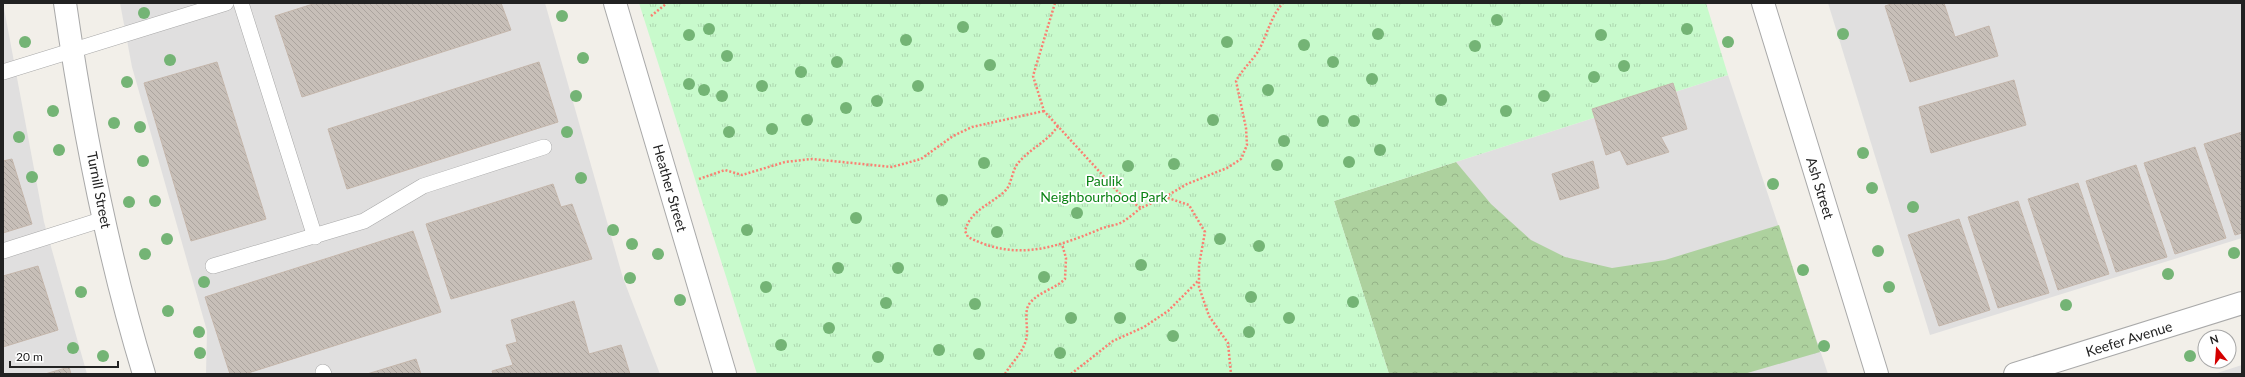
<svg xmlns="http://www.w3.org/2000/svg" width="2245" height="377" font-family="Lato,sans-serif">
  <defs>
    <pattern id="forest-crowns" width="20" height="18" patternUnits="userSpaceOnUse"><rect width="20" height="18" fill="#add19e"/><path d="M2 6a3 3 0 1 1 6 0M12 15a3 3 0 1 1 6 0" fill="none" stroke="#95b388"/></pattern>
    <pattern id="park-tufts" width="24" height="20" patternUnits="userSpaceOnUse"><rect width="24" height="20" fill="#c8facc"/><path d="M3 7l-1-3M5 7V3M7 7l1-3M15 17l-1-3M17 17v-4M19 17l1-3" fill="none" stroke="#acd6af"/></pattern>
    <pattern id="building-back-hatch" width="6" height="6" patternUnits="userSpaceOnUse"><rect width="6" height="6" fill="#c7bfb8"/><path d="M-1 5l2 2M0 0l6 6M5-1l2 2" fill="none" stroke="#aba49e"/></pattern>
  </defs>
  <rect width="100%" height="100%" fill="#f2efe9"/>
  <g fill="#e0dfdf">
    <path d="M3,3l41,219 43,152h-84z"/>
    <path d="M120,3h425l78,275 37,96h-454l1,-43 -75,-264z"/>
    <path d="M1828,3h414v235l-312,97z"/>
    <path d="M1728,75l100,299h-439l-55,-173z"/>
    <path d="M2242,365v9h-28z"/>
  </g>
  <path fill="url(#forest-crowns)" d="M1456,162l35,42 40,36 34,17 47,11 53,-8 114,-35 41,127 -76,22h-355l-55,-173z"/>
  <path fill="url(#park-tufts)" d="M639,3h1067l22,72 -394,126 55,173h-632z"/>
  <g fill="url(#building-back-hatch)" stroke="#c4b6ab">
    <path d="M316,3h185l10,27 -209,67 -27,-81z"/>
    <path d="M1894,3h50l11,34 34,-11 9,30 -88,26 -25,-76z"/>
    <path d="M217,62l49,157 -75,22 -47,-158z"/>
    <path d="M539,62l19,60 -211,67 -19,-60z"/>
    <path d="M2014,80l12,45 -95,28 -12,-46z"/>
    <path d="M1673,83l14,46 -26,8 8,15 -42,13 -7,-15 -14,5 -14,-46z"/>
    <path d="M2242,132v101l-7,2 -31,-91z"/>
    <path d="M2195,147l31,91 -51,16 -31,-91z"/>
    <path d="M12,159l20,65 -29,9v-72z"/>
    <path d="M1593,161l6,27 -39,12 -8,-26z"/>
    <path d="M2136,165l31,92 -51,15 -30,-91z"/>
    <path d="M2078,183l31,91 -51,16 -30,-91z"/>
    <path d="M553,184l8,23 11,-3 20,55 -141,40 -25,-75z"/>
    <path d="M2018,201l31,92 -51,15 -30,-91z"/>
    <path d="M1959,219l31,91 -51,16 -31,-91z"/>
    <path d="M413,231l28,81 -196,62h-15l-25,-77z"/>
    <path d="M38,266l20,64 -55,17v-71z"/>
    <path d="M574,301l15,53 32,-9 9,29h-137l-1,-3 21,-6 -7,-20 11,-3 -6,-22z"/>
    <path d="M416,359l5,15h-54z"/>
    <path d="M69,367l2,7h-26z"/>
  </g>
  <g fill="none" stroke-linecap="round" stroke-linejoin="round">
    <defs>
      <g id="lane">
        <path d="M241,3l74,234"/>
        <path d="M3,72l223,-69"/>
        <path d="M3,251l101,-32"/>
        <path d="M213,266l151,-45 59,-35 121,-39"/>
        <path d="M323,372l1,2"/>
      </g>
      <g id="street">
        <path d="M65,3c18,125 42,250 79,371"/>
        <path d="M615,3l110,371"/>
        <path d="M1763,3l114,371"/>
        <path d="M2015,374l227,-71"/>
      </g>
    </defs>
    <use href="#lane" stroke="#a9a9a9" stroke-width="16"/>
    <use href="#street" stroke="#a9a9a9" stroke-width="24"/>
    <g stroke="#fa8072" stroke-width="2.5" stroke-dasharray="2 2" stroke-linecap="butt">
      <path d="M1055,3l-22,73 11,35 75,82 22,15 24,-11 24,8 16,27 -6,33v22l10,29 19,27 3,31"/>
      <path d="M651,16l16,-13"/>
      <path d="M1058,126c-11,16 -27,22 -39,36 -7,7 -7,21 -13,28 -15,15 -35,19 -41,41l3,6c47,24 84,12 130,-7 6,-3 13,-4 20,-6 8,-3 16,-11 23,-16"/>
      <path d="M699,179l26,-9 17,5 43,-13 27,-3 80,8 29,-8 32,-23 19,-9 72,-16"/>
      <path d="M1165,197l22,-13 40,-16 14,-9 6,-14 -1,-17 -10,-47c6,-11 14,-18 21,-28 10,-16 13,-36 26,-50"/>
      <path d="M1005,374c7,-12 17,-20 21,-34 3,-10 -2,-24 2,-34 7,-13 27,-17 37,-27l1,-21 -4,-14"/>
      <path d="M1071,374l42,-33 31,-14 24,-16 30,-30"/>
    </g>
    <use href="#lane" stroke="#fff" stroke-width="15"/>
    <use href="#street" stroke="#fff" stroke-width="22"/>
  </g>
  <g fill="#74b475">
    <circle cx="144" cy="13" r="6"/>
    <circle cx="562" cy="16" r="6"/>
    <circle cx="1497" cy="20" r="6"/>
    <circle cx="963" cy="27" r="6"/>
    <circle cx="709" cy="29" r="6"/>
    <circle cx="1687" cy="29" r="6"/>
    <circle cx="1378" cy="34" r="6"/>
    <circle cx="1843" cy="34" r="6"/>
    <circle cx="689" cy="35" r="6"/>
    <circle cx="1601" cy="35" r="6"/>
    <circle cx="906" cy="40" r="6"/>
    <circle cx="25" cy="42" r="6"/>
    <circle cx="1227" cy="42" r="6"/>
    <circle cx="1728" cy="42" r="6"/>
    <circle cx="1304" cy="45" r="6"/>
    <circle cx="1475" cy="46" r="6"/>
    <circle cx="727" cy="56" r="6"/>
    <circle cx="583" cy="58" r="6"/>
    <circle cx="170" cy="60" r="6"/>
    <circle cx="837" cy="62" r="6"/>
    <circle cx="1333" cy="62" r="6"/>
    <circle cx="990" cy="65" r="6"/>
    <circle cx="1624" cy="66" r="6"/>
    <circle cx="801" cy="72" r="6"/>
    <circle cx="1594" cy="77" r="6"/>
    <circle cx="1372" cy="79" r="6"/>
    <circle cx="127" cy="82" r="6"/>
    <circle cx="689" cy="84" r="6"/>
    <circle cx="762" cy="86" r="6"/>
    <circle cx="918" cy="86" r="6"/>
    <circle cx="704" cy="90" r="6"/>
    <circle cx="1268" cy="90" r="6"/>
    <circle cx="576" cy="96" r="6"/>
    <circle cx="722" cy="96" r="6"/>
    <circle cx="1544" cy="96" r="6"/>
    <circle cx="1441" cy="100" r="6"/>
    <circle cx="877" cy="101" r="6"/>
    <circle cx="846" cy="108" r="6"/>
    <circle cx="53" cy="111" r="6"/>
    <circle cx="1506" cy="111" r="6"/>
    <circle cx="807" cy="120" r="6"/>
    <circle cx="1213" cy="120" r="6"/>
    <circle cx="1323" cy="121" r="6"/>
    <circle cx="1354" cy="121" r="6"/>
    <circle cx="114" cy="123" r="6"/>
    <circle cx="140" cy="127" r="6"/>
    <circle cx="772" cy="129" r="6"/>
    <circle cx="567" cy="132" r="6"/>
    <circle cx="729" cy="132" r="6"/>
    <circle cx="19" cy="137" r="6"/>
    <circle cx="1284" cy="141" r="6"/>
    <circle cx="59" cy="150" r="6"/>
    <circle cx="1380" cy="150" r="6"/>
    <circle cx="1863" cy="153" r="6"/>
    <circle cx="143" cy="161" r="6"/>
    <circle cx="1349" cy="162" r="6"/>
    <circle cx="984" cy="163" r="6"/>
    <circle cx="1174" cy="164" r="6"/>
    <circle cx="1277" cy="165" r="6"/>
    <circle cx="1128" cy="166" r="6"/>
    <circle cx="32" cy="177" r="6"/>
    <circle cx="581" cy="178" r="6"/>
    <circle cx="1773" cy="184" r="6"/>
    <circle cx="1872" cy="188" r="6"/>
    <circle cx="942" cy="200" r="6"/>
    <circle cx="155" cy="201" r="6"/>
    <circle cx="129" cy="202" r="6"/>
    <circle cx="1913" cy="207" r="6"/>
    <circle cx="1077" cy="213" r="6"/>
    <circle cx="856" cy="218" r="6"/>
    <circle cx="613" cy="230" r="6"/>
    <circle cx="747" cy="230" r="6"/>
    <circle cx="997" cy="232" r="6"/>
    <circle cx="167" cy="239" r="6"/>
    <circle cx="1220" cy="239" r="6"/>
    <circle cx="632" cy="244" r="6"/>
    <circle cx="1259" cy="246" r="6"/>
    <circle cx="1878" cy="251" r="6"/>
    <circle cx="2234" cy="253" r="6"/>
    <circle cx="145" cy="254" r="6"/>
    <circle cx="658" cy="254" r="6"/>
    <circle cx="1141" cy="265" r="6"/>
    <circle cx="838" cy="268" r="6"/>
    <circle cx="898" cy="268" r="6"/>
    <circle cx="1803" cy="270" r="6"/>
    <circle cx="2168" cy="274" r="6"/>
    <circle cx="1044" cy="277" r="6"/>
    <circle cx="630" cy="278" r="6"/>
    <circle cx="204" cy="282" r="6"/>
    <circle cx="766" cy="287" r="6"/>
    <circle cx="1889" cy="287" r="6"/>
    <circle cx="81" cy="292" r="6"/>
    <circle cx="1251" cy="297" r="6"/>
    <circle cx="680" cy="300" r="6"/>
    <circle cx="1353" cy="302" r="6"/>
    <circle cx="886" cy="303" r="6"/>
    <circle cx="975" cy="304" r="6"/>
    <circle cx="2066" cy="305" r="6"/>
    <circle cx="168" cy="311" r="6"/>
    <circle cx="1071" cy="318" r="6"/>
    <circle cx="1120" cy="318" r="6"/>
    <circle cx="1289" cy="318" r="6"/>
    <circle cx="829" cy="328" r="6"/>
    <circle cx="199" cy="332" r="6"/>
    <circle cx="1249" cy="332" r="6"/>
    <circle cx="1173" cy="336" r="6"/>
    <circle cx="781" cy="345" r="6"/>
    <circle cx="1824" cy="346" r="6"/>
    <circle cx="73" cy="348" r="6"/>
    <circle cx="939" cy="350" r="6"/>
    <circle cx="200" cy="353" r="6"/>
    <circle cx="1060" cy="353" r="6"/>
    <circle cx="979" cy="354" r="6"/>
    <circle cx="103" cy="356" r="6"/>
    <circle cx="2190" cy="356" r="6"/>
    <circle cx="878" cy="357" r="6"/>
  </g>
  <g text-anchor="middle" stroke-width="3.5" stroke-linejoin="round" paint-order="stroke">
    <g font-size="14" fill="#0c8416" stroke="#fff">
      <text x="1104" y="186">Paulik<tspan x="1104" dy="16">Neighbourhood Park</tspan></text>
    </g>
    <g font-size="14" fill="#222" stroke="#fff">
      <text transform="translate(670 188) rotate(74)" y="5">Heather Street</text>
      <text transform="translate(1820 188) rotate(73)" y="5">Ash Street</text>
      <text transform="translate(99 190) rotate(79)" y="5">Turnill Street</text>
      <text transform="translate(2129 339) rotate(-17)" y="5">Keefer Avenue</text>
    </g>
  </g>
  <rect width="2245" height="377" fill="none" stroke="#222222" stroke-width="8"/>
  <g transform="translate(2217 349) rotate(343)"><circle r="19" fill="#ffffff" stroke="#a7a7a7"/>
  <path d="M0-3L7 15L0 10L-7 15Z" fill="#d40000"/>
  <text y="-6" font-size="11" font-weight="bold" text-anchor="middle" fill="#222222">N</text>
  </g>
  <path d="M10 361v6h108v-6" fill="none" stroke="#222222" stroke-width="2"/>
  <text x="16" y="361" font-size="12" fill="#222222" stroke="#ffffff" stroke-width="3" paint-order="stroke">20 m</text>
</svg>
